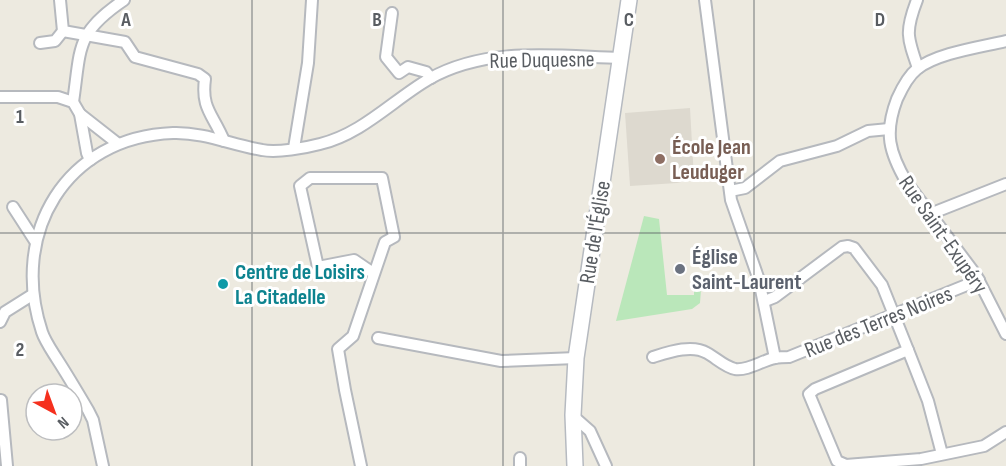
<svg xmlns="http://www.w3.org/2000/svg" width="1006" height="466" font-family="'Sofia Sans Condensed',sans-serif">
  <rect width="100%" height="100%" fill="#edeae0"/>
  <path fill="#ddd9cf" d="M690,108l4,71 -17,4 -47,3 -5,-73z"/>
  <path fill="#bae7ba" d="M644,216l15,3 8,76h27v-18l8,-1 -2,27 -8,6 -76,12z"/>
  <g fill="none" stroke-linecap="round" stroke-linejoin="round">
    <defs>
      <g id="street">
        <path d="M60,0l3,31 62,11 10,15 63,17 7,5c-4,30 8,35 19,62"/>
        <path d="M705,0l26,200 28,80 16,78"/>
        <path d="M917,0c-12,31 -10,37 1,68"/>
        <path d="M392,13l-6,44 13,16 9,-6 18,5 5,6"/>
        <path d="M1006,41c-25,6 -69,12 -89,28 -9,7 -15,19 -20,30 -13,34 -8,53 10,84l69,92 30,59"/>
        <path d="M40,43l15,-2 8,-10"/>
        <path d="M0,97h58l15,5 7,12 7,39 3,7"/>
        <path d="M73,102c8,-54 2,-69 51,-102"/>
        <path d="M80,114l37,29"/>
        <path d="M294,148l14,-85 4,-63"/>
        <path d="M730,191l15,-3 35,-27 57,-15 31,-15 21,-2"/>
        <path d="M13,207l22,34"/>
        <path d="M930,214l76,-30"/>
        <path d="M765,301l10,-4 67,-50 6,-1 6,2 28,37 26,65 -93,39 -6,5 28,67 9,4 75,-6 34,-7 29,-6 22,-14"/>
        <path d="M0,322l5,-10 27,-17"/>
        <path d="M378,338l123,23 75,-3"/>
        <path d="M908,350l20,51 14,53"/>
        <path d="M653,357c16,-5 39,-13 54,-4 9,5 18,14 28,16 13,2 28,-9 40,-11 5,-1 10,-1 14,-1l190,-77"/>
        <path d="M1,400l6,66"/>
        <path d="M573,416l17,15 16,35"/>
        <path d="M520,458v8"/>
        <path d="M103,466l-10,-46 -5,-10c-10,-17 -20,-34 -31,-51 -5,-8 -12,-18 -15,-27 -33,-99 24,-195 131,-199 31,-1 59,12 89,17 15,3 43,-2 58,-6 42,-10 73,-44 109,-65 58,-33 127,-23 191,-21"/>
        <path d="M361,466l-16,-76 -7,-41 15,-13 32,-94 9,-5 -12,-59h-72l-10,8 18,81 36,-7 19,13"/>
      </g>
      <path id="secondary" d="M575,466l-2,-51 3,-57 53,-358"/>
    </defs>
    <use href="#street" stroke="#b6b9be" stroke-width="14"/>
    <use href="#secondary" stroke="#b6bac0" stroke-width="18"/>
    <use href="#street" stroke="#fff" stroke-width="10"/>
    <use href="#secondary" stroke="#fff" stroke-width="15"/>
  </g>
  <path fill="none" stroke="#595d62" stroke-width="1.5" stroke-opacity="0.55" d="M252,0v466M503,0v466M754,0v466M0,233h1006"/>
  <circle fill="#8d6e63" stroke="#fff" stroke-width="2" cx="660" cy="159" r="6"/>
  <circle fill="#6b7280" stroke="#fff" stroke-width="2" cx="680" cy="269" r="6"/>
  <circle fill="#0f9aa8" stroke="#fff" stroke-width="2" cx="223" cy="284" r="6"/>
  <g text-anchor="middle" stroke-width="6" stroke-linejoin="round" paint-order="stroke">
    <g font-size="22" fill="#595d62" stroke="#fff">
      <text transform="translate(542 59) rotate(-1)" y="8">Rue Duquesne</text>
      <text transform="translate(594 232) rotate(-81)" y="8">Rue de l'Église</text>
      <text transform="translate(944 234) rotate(55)" y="8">Rue Saint-Exupéry</text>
      <text transform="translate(878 321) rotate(-22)" y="8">Rue des Terres Noires</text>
    </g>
    <g font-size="22" font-weight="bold" fill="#785e54" stroke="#fff" text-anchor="start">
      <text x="672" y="154">École Jean<tspan x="672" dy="25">Leuduger</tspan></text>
    </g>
    <g font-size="22" font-weight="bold" fill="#5b616d" stroke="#fff" text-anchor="start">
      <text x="692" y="264">Église<tspan x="692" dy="25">Saint-Laurent</tspan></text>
    </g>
    <g font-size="22" font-weight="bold" fill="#0d838f" stroke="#fff" text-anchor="start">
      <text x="235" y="279">Centre de Loisirs<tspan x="235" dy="25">La Citadelle</tspan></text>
    </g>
  </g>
  <g font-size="20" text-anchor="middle" font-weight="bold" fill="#595d62" stroke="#fff" stroke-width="6" stroke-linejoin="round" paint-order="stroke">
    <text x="126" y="26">A</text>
    <text x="377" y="26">B</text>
    <text x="629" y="26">C</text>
    <text x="880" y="26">D</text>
    <text x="20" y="123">1</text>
    <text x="20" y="356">2</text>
  </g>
  <g transform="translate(54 412) rotate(139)"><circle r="28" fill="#ffffff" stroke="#bdbec0" stroke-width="1.5"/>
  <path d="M0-4.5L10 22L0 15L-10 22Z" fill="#f5301e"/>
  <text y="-9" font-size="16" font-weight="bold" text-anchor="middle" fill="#595d62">N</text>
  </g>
</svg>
